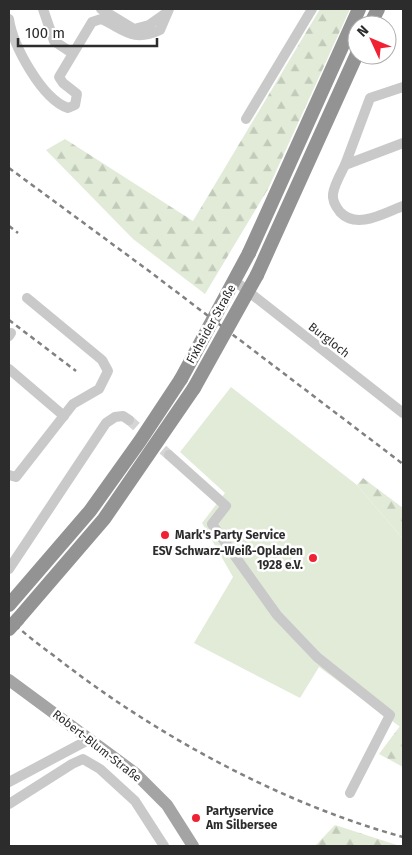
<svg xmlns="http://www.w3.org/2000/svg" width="412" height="855" font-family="'Fira Sans',sans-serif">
  <defs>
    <pattern id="forest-firs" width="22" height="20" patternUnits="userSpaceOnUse" patternTransform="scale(1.25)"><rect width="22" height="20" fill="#e2ebd8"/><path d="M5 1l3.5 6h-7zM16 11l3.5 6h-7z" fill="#c2caba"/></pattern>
  </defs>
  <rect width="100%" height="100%" fill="#fff"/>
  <g fill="url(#forest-firs)">
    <path d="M320,9h30l-82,180 -63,105 -72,-55 -87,-89 19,-11 128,82z"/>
    <path d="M363,478l40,30v31l-46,-54z"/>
    <path d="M400,726l3,3v38l-24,-13z"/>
    <path d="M335,825l65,21h-85z"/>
  </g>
  <path fill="#e2ebd8" d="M231,387l126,98 46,54v190l-84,-62 -19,31 -106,-55 39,-66 -31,-54 23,-30 -45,-41z"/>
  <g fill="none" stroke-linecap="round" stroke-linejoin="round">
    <path stroke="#d5d5d5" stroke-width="10" stroke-dasharray="10 5" stroke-linecap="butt" d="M129,420l40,35"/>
    <g stroke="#c9c9c9" stroke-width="10">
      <path d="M43,9l11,32 18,12"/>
      <path d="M101,9l33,20 15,-4 17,-12"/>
      <path d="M9,19c4,27 33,80 59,89l7,-3 2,-11 -14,-11 -4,-6 33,-55 9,-3c23,10 31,24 59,11l9,-21"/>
      <path d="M403,87l-33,11 -25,67 58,-22"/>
      <path d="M246,119l66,-110"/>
      <path d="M345,165c-4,8 -11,20 -12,29 -1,7 3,13 7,18 17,18 44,1 63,-6"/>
      <path d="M240,285l163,128"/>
      <path d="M9,336l2,-3"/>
      <path d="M9,369l55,47"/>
      <path d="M169,455l57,51 -14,18 65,91 40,42 73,58 -40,78"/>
      <path d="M9,475l7,2 57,-73 26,-15 9,-18 -6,-11 -75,-62"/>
      <path d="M9,569l97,-146 9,-6 8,-1 6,4"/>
      <path d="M9,782l81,-43"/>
      <path d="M9,804l63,-40 11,-5 17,10 35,32 29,45"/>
    </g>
    <path stroke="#a4a4a4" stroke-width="12" d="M9,680l126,93 32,32 26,41"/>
    <g stroke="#939393" stroke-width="14">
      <path d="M370,25l8,-16"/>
      <path d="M249,253l110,-244"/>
      <path d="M257,275l100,-221"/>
      <path d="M9,605l81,-94 50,-70 41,-62"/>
      <path d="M18,619l86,-100 90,-131"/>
    </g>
    <g stroke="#818181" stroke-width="2.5" stroke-dasharray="5 4" stroke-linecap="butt">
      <path d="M9,168l140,103 254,193"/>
      <path d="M9,226l9,7"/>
      <path d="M9,320l67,51"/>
      <path d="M9,619c16,16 35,29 53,43 99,76 221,142 341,175"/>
    </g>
    <g stroke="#939393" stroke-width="14">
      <path d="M181,379l68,-126"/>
      <path d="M194,388l63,-113"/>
      <path d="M9,629l9,-10"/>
    </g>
  </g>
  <g fill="#f02132" stroke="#fff" stroke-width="2">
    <circle cx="165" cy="535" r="5"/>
    <circle cx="313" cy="558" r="5"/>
    <circle cx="196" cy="818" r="5"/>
  </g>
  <g text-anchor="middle" stroke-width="5" stroke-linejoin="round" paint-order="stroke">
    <g font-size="12" fill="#2c2c2c" stroke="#fff">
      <text transform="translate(211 324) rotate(-61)" y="4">Fixheider Straße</text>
      <text transform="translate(329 340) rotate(38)" y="4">Burgloch</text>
      <text transform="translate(97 746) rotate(38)" y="4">Robert-Blum-Straße</text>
    </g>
    <g font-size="12" font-weight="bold" fill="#2c2c2c" stroke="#fff" text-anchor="start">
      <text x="175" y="539">Mark's Party Service</text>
      <text x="303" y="555" text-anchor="end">ESV Schwarz-Weiß-Opladen<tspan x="303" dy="14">1928 e.V.</tspan></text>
      <text x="206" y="815">Partyservice<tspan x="206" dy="14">Am Silbersee</tspan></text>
    </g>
  </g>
  <rect width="412" height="855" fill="none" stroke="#2c2c2c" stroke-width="20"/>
  <g transform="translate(372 40) rotate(314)"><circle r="24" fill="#ffffff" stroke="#ababab"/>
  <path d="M0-4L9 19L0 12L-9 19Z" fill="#f02132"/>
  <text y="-8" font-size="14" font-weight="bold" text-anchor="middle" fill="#2c2c2c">N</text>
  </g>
  <path d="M18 38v8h139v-8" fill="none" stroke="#2c2c2c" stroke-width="2.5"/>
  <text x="25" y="38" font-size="15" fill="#2c2c2c" stroke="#ffffff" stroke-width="4" paint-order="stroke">100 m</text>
</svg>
